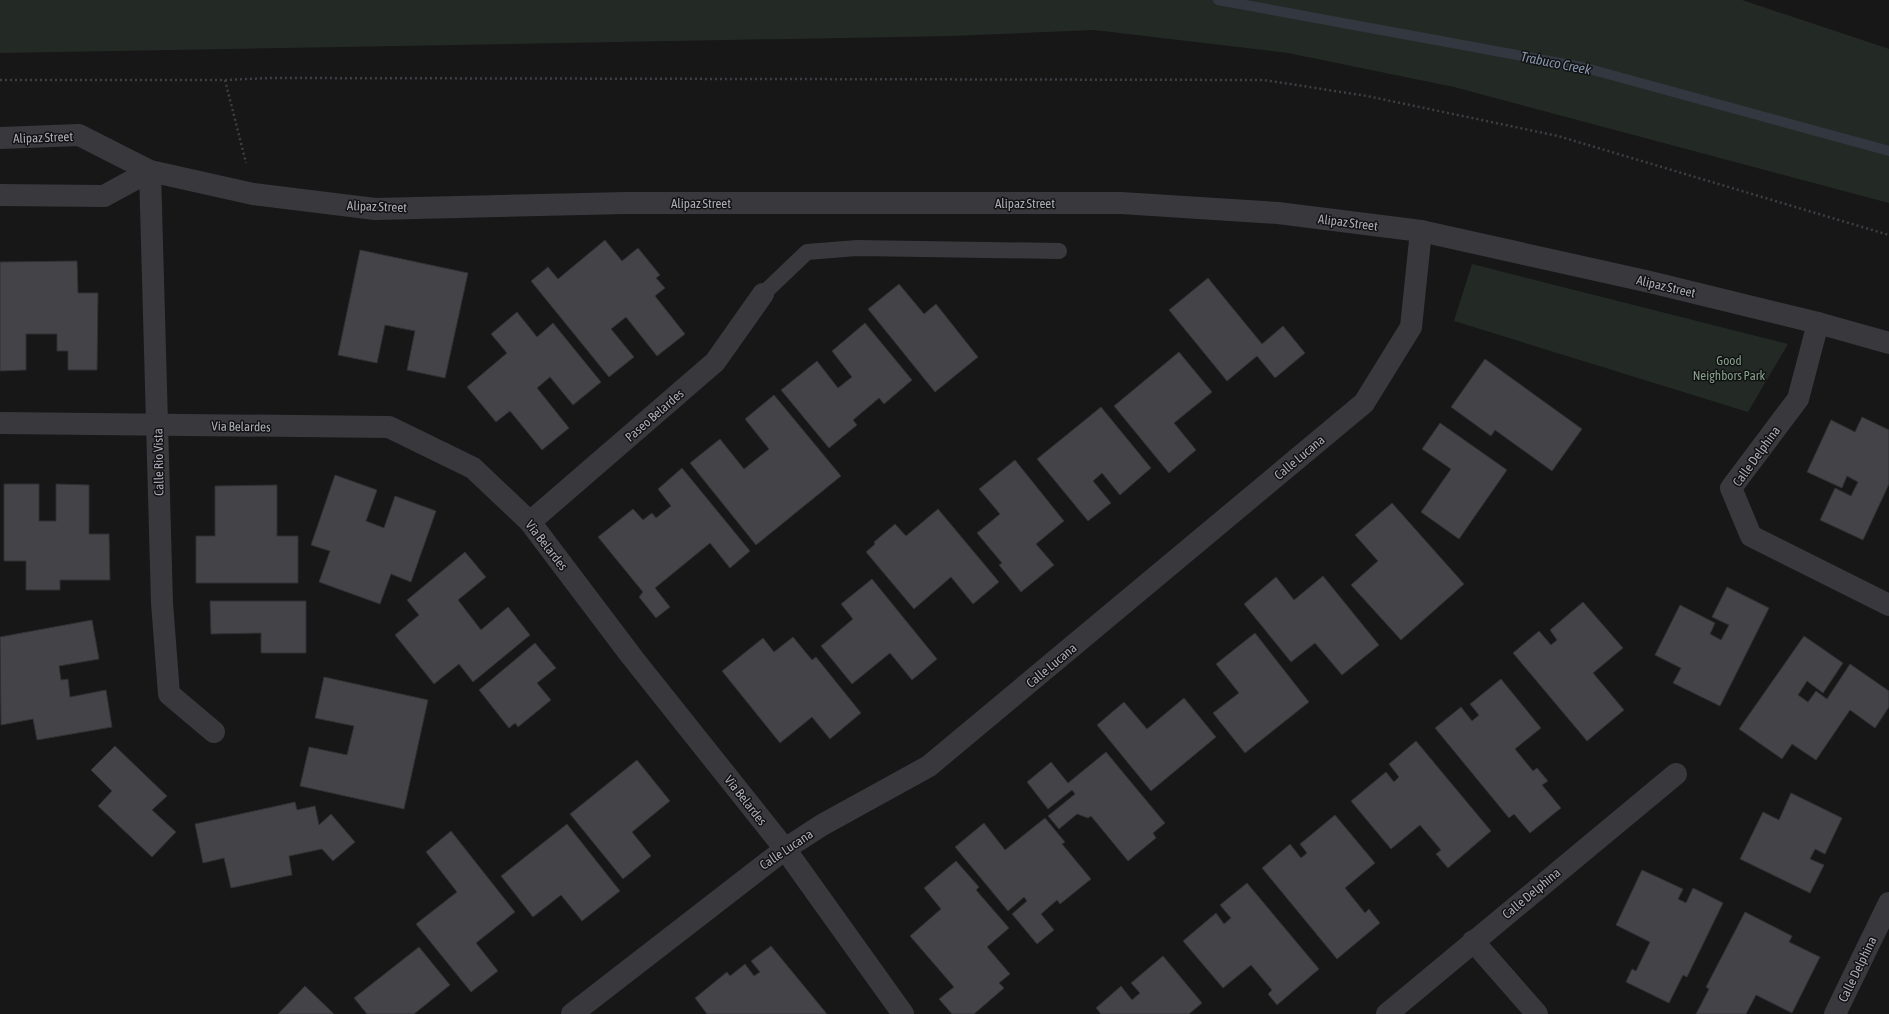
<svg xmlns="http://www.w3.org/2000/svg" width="1889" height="1014" font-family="'Asap Condensed',sans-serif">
  <rect width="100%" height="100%" fill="#171718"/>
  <g fill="#232a25">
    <path d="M0,0h1742l147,49v154l-435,-116 -166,-34 -194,-23 -143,6 -951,17z"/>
    <path d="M1472,264l316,80 -40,68 -294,-91z"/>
  </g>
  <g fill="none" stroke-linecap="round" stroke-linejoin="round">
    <path stroke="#323740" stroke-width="10" d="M1218,0l364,67 307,84"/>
  </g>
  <g fill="#444448" stroke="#313134">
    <path d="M605,240l17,21 16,-13 22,27 -4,3 9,10 -10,8 30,38 -28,22 -31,-39 -15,12 23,28 -25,20 -78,-96 17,-14 10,12z"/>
    <path d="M360,250l108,23 -23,105 -38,-8 8,-39 -30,-6 -8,38 -39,-8z"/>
    <path d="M77,261l1,32h20l-1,77h-29v-19h-11v-17h-31v36l-26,1v-109z"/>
    <path d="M1208,278l54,66 21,-18 22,27 -30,25 -18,-22 -30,25 -58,-71z"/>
    <path d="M899,284l25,30 12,-10 42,53 -43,35 -67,-83z"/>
    <path d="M517,312l20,25 16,-14 48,59 -28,23 -23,-28 -13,11 32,40 -27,22 -32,-39 -14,11 -29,-35 40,-34 -16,-19z"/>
    <path d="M865,323l47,57 -28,24 -5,-6 -26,22 4,5 -28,23 -48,-58 36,-29 21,27 14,-11 -20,-26z"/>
    <path d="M1179,352l33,40 -38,31 22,27 -27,23 -55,-67z"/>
    <path d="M1485,359l97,70 -30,42 -57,-41 -4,6 -40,-29z"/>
    <path d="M774,395l67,81 -85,69 -66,-82 30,-24 24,30 25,-20 -24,-30z"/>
    <path d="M1101,407l50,61 -31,27 -18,-22 -9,8 18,22 -23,18 -51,-62z"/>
    <path d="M1862,417l27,13v54l-26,56 -43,-20 15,-32 16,8 7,-14 -11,-6 -5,12 -35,-16 24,-52 24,12z"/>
    <path d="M1440,423l67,47 -48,69 -38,-27 30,-43 -29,-20z"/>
    <path d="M1015,460l49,61 -28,23 18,21 -33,27 -22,-27 3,-2 -25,-30 23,-19 -21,-25z"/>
    <path d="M682,468l68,83 -20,17 -20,-25 -55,45 15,19 -14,11 -17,-21 4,-5 -45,-55 35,-28 10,11 9,-7 4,5 15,-12 -13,-17z"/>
    <path d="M335,475l42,15 -11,31 18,7 11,-32 41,15 -25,71 -20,-8 -11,30 -61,-22 11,-31 -19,-6z"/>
    <path d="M4,484h35v37h17v-37l33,1v49h20l1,46h-50v10h-34v-29h-22z"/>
    <path d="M277,485v51h21v47h-102v-47h19v-50z"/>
    <path d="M1392,503l72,81 -63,56 -50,-55 27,-24 -23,-26z"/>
    <path d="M938,509l61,73 -26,22 -22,-27 -37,32 -48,-57 9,-8 -1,-2 21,-18 11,12z"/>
    <path d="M465,552l21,25 -28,23 23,30 27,-23 22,28 -57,47 -14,-18 -25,20 -39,-49 24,-20 -12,-15z"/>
    <path d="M1323,576l56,69 -37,30 -27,-32 -24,19 -47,-58 32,-27 18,23z"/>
    <path d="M872,579l65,80 -25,21 -22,-27 -38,31 -31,-38 32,-27 -12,-15z"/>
    <path d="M1727,587l42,21 -49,98 -47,-23 8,-15 -26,-13 25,-50 35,18 -5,11 11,6 8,-15 -17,-8z"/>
    <path d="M210,601h96v52h-45v-20l-50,1z"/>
    <path d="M1583,602l40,46 -30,25 31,37 -37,31 -74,-88 26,-22 12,14 6,-5 -7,-10z"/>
    <path d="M92,620l7,39 -40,7 2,14 7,-1 2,18 36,-7 6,37 -75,13 -4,-21 -32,6 -1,-88z"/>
    <path d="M1255,633l54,69 -64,51 -32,-40 26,-20 -23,-29z"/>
    <path d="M1804,636l39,27 -20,30 -16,-12 -9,14 10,7 8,-11 11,8 23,-35 39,27v16l-14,21 -25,-18 -34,50 -24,-16 -10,15 -43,-30z"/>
    <path d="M793,637l19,23 4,-3 45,56 -31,26 -18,-22 -32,26 -58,-72 41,-33 11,14z"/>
    <path d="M535,643l21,25 -19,15 14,17 -33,27 -3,-4 -6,5 -30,-38z"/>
    <path d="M324,677l104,23 -24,109 -104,-23 9,-39 38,8 7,-29 -39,-8z"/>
    <path d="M1501,679l40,49 -26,21 18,22 4,-3 11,13 -6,4 19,23 -31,25 -16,-19 -5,4 -74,-90 26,-21 11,14 7,-6 -9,-11z"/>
    <path d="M1184,698l32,39 -65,54 -54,-66 27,-23 23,27z"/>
    <path d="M1416,741l75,90 -43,37 -12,-14 5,-4 -21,-25 -29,24 -40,-48 35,-29 8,10 5,-5 -10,-13z"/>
    <path d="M115,746l52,50 -15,14 24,22 -24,25 -54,-51 14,-15 -21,-21z"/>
    <path d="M1106,752l59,71 -12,10 3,5 -28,23 -37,-45 -3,2 -11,-4 -18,15 -11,-13 27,-22 -3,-4 -24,19 -21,-27 24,-20 17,21z"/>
    <path d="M637,760l33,41 -38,31 19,24 -28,23 -53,-65z"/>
    <path d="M1791,793l51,25 -17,36 -10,-5 -5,10 14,6 -14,28 -70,-34 23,-47 16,8z"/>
    <path d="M295,802l2,8 18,-4 4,19 12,-11 24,28 -22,19 -11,-12 -33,7 3,19 -61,13 -7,-30 -21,5 -8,-39z"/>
    <path d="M1335,815l40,48 -30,25 20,25 4,-4 11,14 -43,36 -75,-91 28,-24 11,14 6,-5 -7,-9z"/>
    <path d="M1045,818l20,24 -3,2 29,35 -31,25 -3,-4 -16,14 13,16 -17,14 -25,-30 15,-13 -3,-4 -16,14 -53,-64 29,-24 21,27z"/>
    <path d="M567,824l53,67 -38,30 -21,-26 -28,22 -32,-41z"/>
    <path d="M451,831l64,81 -39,31 22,28 -27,21 -55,-68 41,-32 -31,-40z"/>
    <path d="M956,861l23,26 -3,3 33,38 -22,19 23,27 -11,9 5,5 -30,26h-22l-13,-15 15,-12 -44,-51 31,-27 -17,-21z"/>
    <path d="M1642,870l41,19 -5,10 8,4 7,-15 30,15 -36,74 -4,-2 -14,28 -43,-21 6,-13 4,2 14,-29 -34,-17z"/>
    <path d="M1247,883l72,86 -42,36 -9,-11 4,-4 -21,-25 -28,23 -40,-47 33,-28 8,11 7,-6 -11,-13z"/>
    <path d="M1745,912l47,24 -3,6 31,15 -28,56 -36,-18 -10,19h-50l13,-25 -3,-2z"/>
    <path d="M771,946l56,68h-120l-12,-16 32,-26 3,4 15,-12 9,12 6,-4 -9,-11z"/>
    <path d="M419,947l31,38 -36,29h-47l-13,-16z"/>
    <path d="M1163,956l39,47 -13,11h-88l-5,-6 25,-22 11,14 8,-7 -9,-10z"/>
    <path d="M305,986l29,28h-56z"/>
  </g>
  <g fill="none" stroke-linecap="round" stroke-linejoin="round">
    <g stroke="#3e3f44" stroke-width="2.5" stroke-dasharray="2 3" stroke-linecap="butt">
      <path d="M0,80h225l21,83"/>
      <path d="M225,80l45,-2 994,2 103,16 191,40 331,99"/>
    </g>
    <path stroke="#38383d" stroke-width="16" d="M763,294l44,-42 50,-4 202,3"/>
    <g stroke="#38383d" stroke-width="22">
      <path d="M0,138l79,-3 71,36 103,23 122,15 250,-6h496l157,10 143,18 229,51 168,41 71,20"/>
      <path d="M150,171l12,432 7,91 45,38"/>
      <path d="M0,195l104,1 46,-25"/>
      <path d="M1818,323l-20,76 -67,89 20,48 138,69"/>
      <path d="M0,423l389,4 84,41 57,54 102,135 153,192 118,165"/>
      <path d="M530,522l185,-160 48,-68"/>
      <path d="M1473,941l64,73"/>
      <path d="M572,1014l213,-165 37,-24 107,-59 435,-363 47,-76 10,-96"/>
      <path d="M1387,1014l289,-240"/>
      <path d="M1835,1014l54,-111"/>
    </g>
  </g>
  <g text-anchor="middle" stroke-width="3" stroke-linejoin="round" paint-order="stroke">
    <g font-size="13" fill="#abacb7" stroke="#121213">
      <text transform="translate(43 137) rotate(-2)" y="5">Alipaz Street</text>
      <text x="701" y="208">Alipaz Street</text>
      <text x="1025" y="208">Alipaz Street</text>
      <text transform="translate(377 206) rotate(2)" y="5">Alipaz Street</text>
      <text transform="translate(1348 222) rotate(7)" y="5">Alipaz Street</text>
      <text transform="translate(1666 286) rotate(13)" y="5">Alipaz Street</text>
      <text transform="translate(654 415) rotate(-41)" y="5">Paseo Belardes</text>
      <text transform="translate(241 426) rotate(1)" y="5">Via Belardes</text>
      <text transform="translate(1756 456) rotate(-54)" y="5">Calle Delphina</text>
      <text transform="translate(1299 457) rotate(-40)" y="5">Calle Lucana</text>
      <text transform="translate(158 462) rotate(-91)" y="5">Calle Rio Vista</text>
      <text transform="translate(547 545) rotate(52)" y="5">Via Belardes</text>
      <text transform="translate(1051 665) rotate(-40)" y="5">Calle Lucana</text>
      <text transform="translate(746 800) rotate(52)" y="5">Via Belardes</text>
      <text transform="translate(786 849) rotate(-34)" y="5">Calle Lucana</text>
      <text transform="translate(1531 893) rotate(-40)" y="5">Calle Delphina</text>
      <text transform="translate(1857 969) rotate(-64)" y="5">Calle Delphina</text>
    </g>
    <g font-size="13" fill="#849f8a" stroke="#121213">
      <text x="1729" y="365">Good<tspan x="1729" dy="15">Neighbors Park</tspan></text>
    </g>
    <g font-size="14" font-style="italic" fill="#8695ad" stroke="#121213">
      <text transform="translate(1556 63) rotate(11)" y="5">Trabuco Creek</text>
    </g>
  </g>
</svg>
